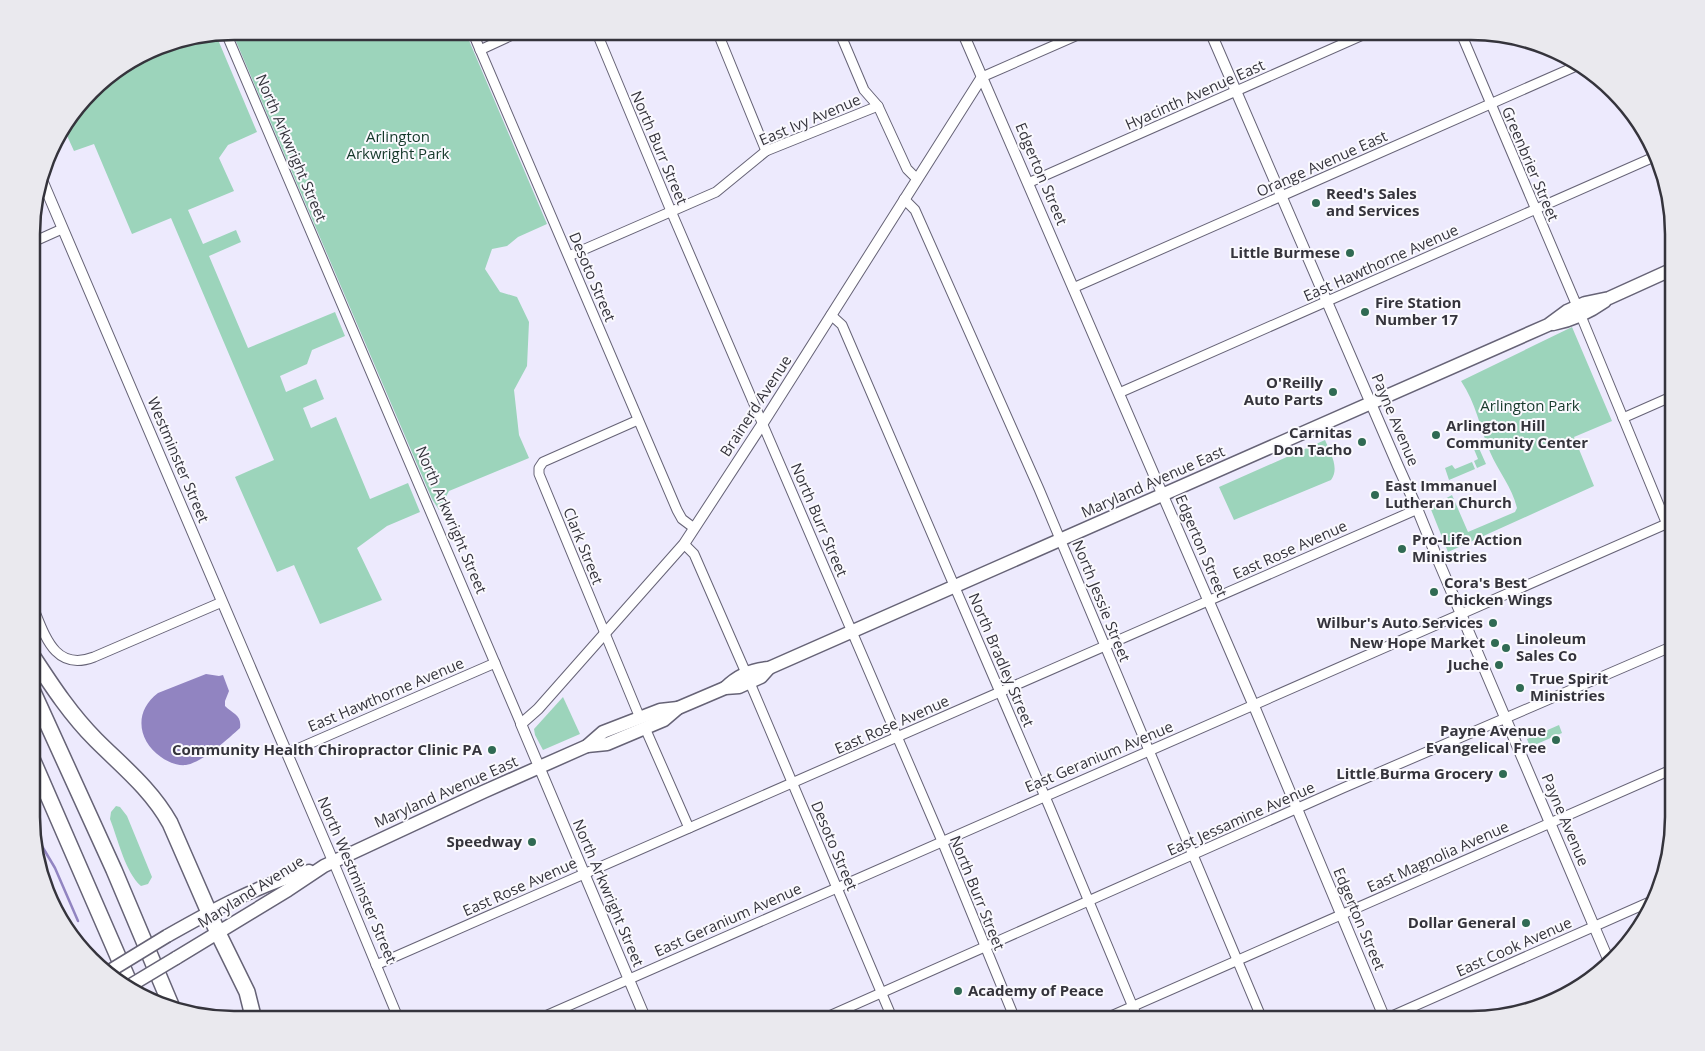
<svg xmlns="http://www.w3.org/2000/svg" width="1705" height="1051" font-family="'Open Sans',sans-serif">
  <rect width="100%" height="100%" fill="#edeafd"/>
  <g fill="#9cd4bb">
    <path d="M465,31l82,193 -29,13 -11,9 -15,3 -7,20 15,23 17,5 12,25 -2,44 -13,24 5,45 10,23 -80,33 -10,19 -7,-11 -200,-467z"/>
    <path d="M216,35l41,97 -29,13 -9,13 15,33 -46,19 15,34 33,-14 5,12 -32,14 39,92 87,-36 10,24 -33,14 -5,14 -27,12 6,16 30,-13 8,20 -21,9 8,20 25,-11 34,82 38,-16 12,29 -33,14 -30,22 25,52 -62,24 -26,-59 -17,7 -42,-95 39,-17 -103,-242 -39,16 -38,-90 -20,7 -10,-22 36,-47 57,-35z"/>
    <path d="M1572,327l40,94 -38,16 20,49 -146,66 -18,-45 22,-12 16,37 47,-20 2,-4c-5,-21 -19,-37 -27,-56 -10,-24 -14,-49 -29,-71z"/>
    <path d="M1325,440c5,12 15,28 6,40l-97,40 -15,-33z"/>
    <path d="M1471,442l7,4 8,18 -9,4 -3,-7 4,-2z"/>
    <path d="M1472,462l3,7 -26,11 -4,-12 7,-3 3,4z"/>
    <path d="M563,697l17,37 -37,16 -8,-15 -1,-6z"/>
    <path d="M1559,725l3,8 -32,14 -3,-8z"/>
    <path d="M116,806l4,1 7,9 25,61 -4,7 -7,2c-16,-14 -23,-47 -31,-67l1,-7z"/>
  </g>
  <path fill="#9184c1" d="M206,674l13,2 4,-1 6,16 -4,10v5c8,8 17,9 15,22 -12,11 -39,35 -54,37 -9,1 -18,-3 -25,-8 -24,-17 -27,-46 -3,-64z"/>
  <g fill="none" stroke-linecap="round" stroke-linejoin="round">
    <path stroke="#9184c1" stroke-width="2.5" d="M33,831l22,37 23,53"/>
    <defs>
      <g id="minor">
        <path d="M472,31l205,479 5,9 12,9"/>
        <path d="M596,31l75,180 271,630 73,178"/>
        <path d="M717,31l49,120"/>
        <path d="M839,31l25,59 14,16 29,63 10,10"/>
        <path d="M1460,31l117,275"/>
        <path d="M226,33l295,691"/>
        <path d="M480,50l41,-19"/>
        <path d="M982,77l105,-46"/>
        <path d="M1028,183l344,-152"/>
        <path d="M904,199l11,11 124,279 223,530"/>
        <path d="M33,242l29,-13"/>
        <path d="M569,256l147,-64 50,-41 112,-45"/>
        <path d="M1073,288l508,-224"/>
        <path d="M831,315l11,10 207,481 89,213"/>
        <path d="M1581,316l92,223"/>
        <path d="M1119,393l535,-236"/>
        <path d="M1623,418l50,-22"/>
        <path d="M638,420l-95,42 -4,6v6l101,244"/>
        <path d="M684,544l10,10 52,119"/>
        <path d="M33,607c12,29 22,65 61,50l128,-55"/>
        <path d="M750,683l143,337"/>
        <path d="M645,728l44,100"/>
        <path d="M288,753l207,-90"/>
        <path d="M333,861l66,159"/>
        <path d="M376,965l1042,-456"/>
        <path d="M1104,1019l569,-250"/>
        <path d="M1385,1019l269,-119"/>
        <path d="M536,1020l1137,-499"/>
        <path d="M820,1020l523,-232 330,-142"/>
      </g>
      <g id="tertiary">
        <path d="M962,31l292,675 131,313"/>
        <path d="M1210,31l188,435 18,40 22,54 170,399"/>
        <path d="M42,180l291,681"/>
        <path d="M646,1020l-125,-296 17,-15 146,-165 79,-121 219,-346"/>
      </g>
      <g id="secondary">
        <path d="M1553,324c20,-4 35,-11 52,-23"/>
        <path d="M725,688c13,-13 27,-19 44,-20l779,-343 19,-14 18,-8 24,-5 64,-29"/>
        <path d="M587,746l20,-2 57,-24 14,-12 47,-20 14,-1 22,-10 8,-9"/>
        <path d="M167,936c46,-26 91,-51 142,-65"/>
        <path d="M176,958l112,-68 36,-24 159,-74 104,-46 16,-14 57,-22 18,-2"/>
      </g>
      <g id="motorway">
        <path d="M33,657c19,29 38,58 63,83 26,26 55,49 74,83l48,110 29,59 7,28"/>
        <path d="M33,692l81,178 59,140"/>
        <path d="M33,761l100,230"/>
      </g>
    </defs>
    <use href="#minor" stroke="#666376" stroke-width="11"/>
    <use href="#tertiary" stroke="#666376" stroke-width="12"/>
    <use href="#secondary" stroke="#666376" stroke-width="15"/>
    <use href="#motorway" stroke="#666376" stroke-width="18"/>
    <use href="#minor" stroke="#fff" stroke-width="9"/>
    <use href="#tertiary" stroke="#fff" stroke-width="10"/>
    <use href="#secondary" stroke="#fff" stroke-width="12"/>
    <use href="#motorway" stroke="#fff" stroke-width="15"/>
    <defs>
      <g id="secondary-bridge">
        <path d="M108,972l59,-36"/>
        <path d="M126,988l50,-30"/>
      </g>
    </defs>
    <use href="#secondary-bridge" stroke="#666376" stroke-width="15" stroke-linecap="butt"/>
    <use href="#secondary-bridge" stroke="#fff" stroke-width="12"/>
  </g>
  <g fill="#306a53" stroke="#faf9fe" stroke-width="2">
    <circle cx="1316" cy="203" r="5"/>
    <circle cx="1350" cy="253" r="5"/>
    <circle cx="1365" cy="312" r="5"/>
    <circle cx="1333" cy="392" r="5"/>
    <circle cx="1436" cy="435" r="5"/>
    <circle cx="1362" cy="442" r="5"/>
    <circle cx="1375" cy="495" r="5"/>
    <circle cx="1402" cy="549" r="5"/>
    <circle cx="1434" cy="592" r="5"/>
    <circle cx="1493" cy="623" r="5"/>
    <circle cx="1495" cy="643" r="5"/>
    <circle cx="1506" cy="648" r="5"/>
    <circle cx="1499" cy="665" r="5"/>
    <circle cx="1520" cy="688" r="5"/>
    <circle cx="1556" cy="740" r="5"/>
    <circle cx="492" cy="750" r="5"/>
    <circle cx="1503" cy="774" r="5"/>
    <circle cx="532" cy="842" r="5"/>
    <circle cx="1526" cy="923" r="5"/>
    <circle cx="958" cy="991" r="5"/>
  </g>
  <g text-anchor="middle" stroke-width="4" stroke-linejoin="round" paint-order="stroke">
    <g font-size="15" fill="#35343c" stroke="#faf9fe">
      <text transform="translate(1195 95) rotate(-24)" y="5">Hyacinth Avenue East</text>
      <text transform="translate(810 120) rotate(-23)" y="5">East Ivy Avenue</text>
      <text transform="translate(291 148) rotate(67)" y="5">North Arkwright Street</text>
      <text transform="translate(659 148) rotate(67)" y="5">North Burr Street</text>
      <text transform="translate(1322 164) rotate(-24)" y="5">Orange Avenue East</text>
      <text transform="translate(1530 164) rotate(67)" y="5">Greenbrier Street</text>
      <text transform="translate(1041 174) rotate(67)" y="5">Edgerton Street</text>
      <text transform="translate(1381 263) rotate(-24)" y="5">East Hawthorne Avenue</text>
      <text transform="translate(592 277) rotate(67)" y="5">Desoto Street</text>
      <text transform="translate(756 406) rotate(-57)" y="5">Brainerd Avenue</text>
      <text transform="translate(1395 420) rotate(67)" y="5">Payne Avenue</text>
      <text transform="translate(178 460) rotate(67)" y="5">Westminster Street</text>
      <text transform="translate(1153 482) rotate(-24)" y="5">Maryland Avenue East</text>
      <text transform="translate(451 520) rotate(67)" y="5">North Arkwright Street</text>
      <text transform="translate(819 520) rotate(67)" y="5">North Burr Street</text>
      <text transform="translate(583 546) rotate(68)" y="5">Clark Street</text>
      <text transform="translate(1201 546) rotate(67)" y="5">Edgerton Street</text>
      <text transform="translate(1290 550) rotate(-24)" y="5">East Rose Avenue</text>
      <text transform="translate(1101 601) rotate(68)" y="5">North Jessie Street</text>
      <text transform="translate(1001 660) rotate(67)" y="5">North Bradley Street</text>
      <text transform="translate(386 695) rotate(-23)" y="5">East Hawthorne Avenue</text>
      <text transform="translate(892 725) rotate(-24)" y="5">East Rose Avenue</text>
      <text transform="translate(1099 757) rotate(-23)" y="5">East Geranium Avenue</text>
      <text transform="translate(446 792) rotate(-24)" y="5">Maryland Avenue East</text>
      <text transform="translate(1241 819) rotate(-24)" y="5">East Jessamine Avenue</text>
      <text transform="translate(1565 820) rotate(67)" y="5">Payne Avenue</text>
      <text transform="translate(834 846) rotate(67)" y="5">Desoto Street</text>
      <text transform="translate(1438 857) rotate(-24)" y="5">East Magnolia Avenue</text>
      <text transform="translate(357 880) rotate(67)" y="5">North Westminster Street</text>
      <text transform="translate(520 887) rotate(-24)" y="5">East Rose Avenue</text>
      <text transform="translate(251 892) rotate(-32)" y="5">Maryland Avenue</text>
      <text transform="translate(608 893) rotate(67)" y="5">North Arkwright Street</text>
      <text transform="translate(977 893) rotate(68)" y="5">North Burr Street</text>
      <text transform="translate(1359 919) rotate(67)" y="5">Edgerton Street</text>
      <text transform="translate(728 920) rotate(-24)" y="5">East Geranium Avenue</text>
      <text transform="translate(1514 947) rotate(-24)" y="5">East Cook Avenue</text>
    </g>
    <g font-size="15" fill="#15382a" stroke="#faf9fe">
      <text x="398" y="142">Arlington<tspan x="398" dy="17">Arkwright Park</tspan></text>
      <text x="1530" y="411">Arlington Park</text>
    </g>
    <g font-size="15" font-weight="bold" fill="#35343c" stroke="#faf9fe" text-anchor="end">
      <text x="1326" y="199" text-anchor="start">Reed's Sales<tspan x="1326" dy="17">and Services</tspan></text>
      <text x="1340" y="258">Little Burmese</text>
      <text x="1375" y="308" text-anchor="start">Fire Station<tspan x="1375" dy="17">Number 17</tspan></text>
      <text x="1323" y="388">O'Reilly<tspan x="1323" dy="17">Auto Parts</tspan></text>
      <text x="1446" y="431" text-anchor="start">Arlington Hill<tspan x="1446" dy="17">Community Center</tspan></text>
      <text x="1352" y="438">Carnitas<tspan x="1352" dy="17">Don Tacho</tspan></text>
      <text x="1385" y="491" text-anchor="start">East Immanuel<tspan x="1385" dy="17">Lutheran Church</tspan></text>
      <text x="1412" y="545" text-anchor="start">Pro-Life Action<tspan x="1412" dy="17">Ministries</tspan></text>
      <text x="1444" y="588" text-anchor="start">Cora's Best<tspan x="1444" dy="17">Chicken Wings</tspan></text>
      <text x="1483" y="628">Wilbur's Auto Services</text>
      <text x="1516" y="644" text-anchor="start">Linoleum<tspan x="1516" dy="17">Sales Co</tspan></text>
      <text x="1485" y="648">New Hope Market</text>
      <text x="1489" y="670">Juche</text>
      <text x="1530" y="684" text-anchor="start">True Spirit<tspan x="1530" dy="17">Ministries</tspan></text>
      <text x="1546" y="736">Payne Avenue<tspan x="1546" dy="17">Evangelical Free</tspan></text>
      <text x="482" y="755">Community Health Chiropractor Clinic PA</text>
      <text x="1493" y="779">Little Burma Grocery</text>
      <text x="522" y="847">Speedway</text>
      <text x="1516" y="928">Dollar General</text>
      <text x="968" y="996" text-anchor="start">Academy of Peace</text>
    </g>
  </g>
  <path d="M0 0H1705V1051H0ZM234 40H1471A194 194 0 0 1 1665 234V817A194 194 0 0 1 1471 1011H234A194 194 0 0 1 40 817V234A194 194 0 0 1 234 40Z" fill="#eae9ee" fill-rule="evenodd"/>
  <path fill="none" stroke="#35343c" stroke-width="2.5" d="M234 40H1471A194 194 0 0 1 1665 234V817A194 194 0 0 1 1471 1011H234A194 194 0 0 1 40 817V234A194 194 0 0 1 234 40Z"/>
</svg>
